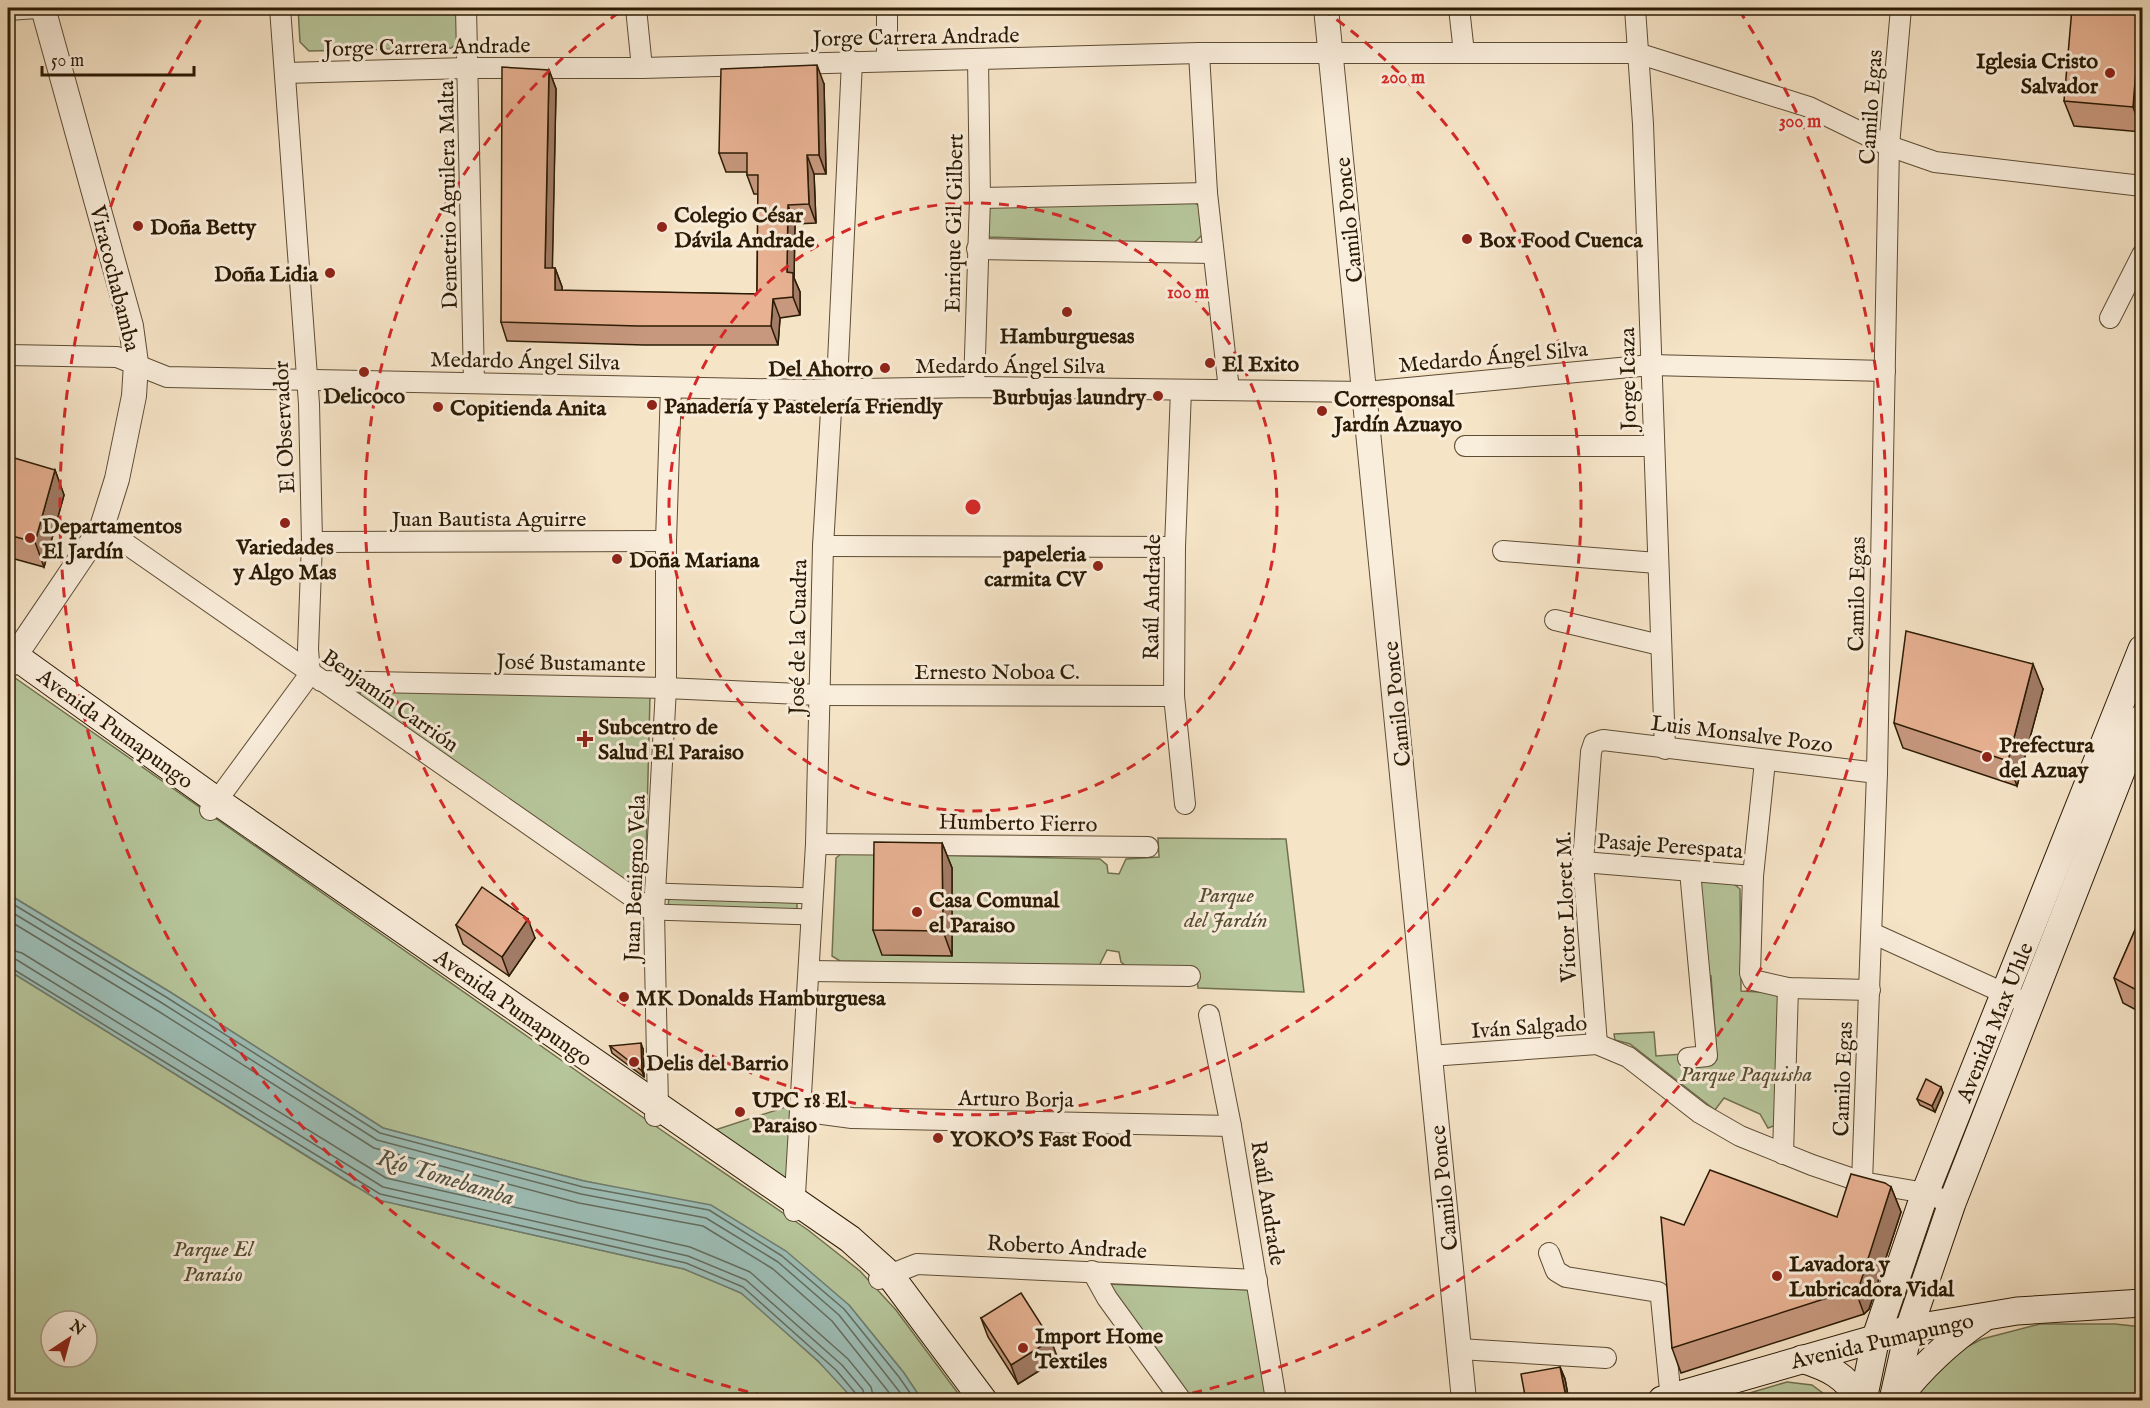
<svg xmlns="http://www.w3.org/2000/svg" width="2150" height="1408" font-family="'IM FELL English',serif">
  <rect width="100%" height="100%" fill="#f6e4c7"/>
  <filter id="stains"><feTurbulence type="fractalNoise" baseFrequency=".00333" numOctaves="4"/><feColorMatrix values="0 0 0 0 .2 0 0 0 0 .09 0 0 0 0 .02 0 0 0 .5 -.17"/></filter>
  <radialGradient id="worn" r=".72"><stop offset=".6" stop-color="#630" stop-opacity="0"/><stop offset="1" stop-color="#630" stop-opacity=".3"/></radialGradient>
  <g fill="#b6c59a" stroke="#70704f" stroke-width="1.5" fill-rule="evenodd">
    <path d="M298,8h163l-2,34 -8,6 -142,3 -9,-9z"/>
    <path d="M1195,203l4,3 3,29 -9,9 -205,-7 1,-30z"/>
    <path d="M8,673l643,450 157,107 52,41 36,39 67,90h-41l-18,-27 -55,-68 -208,-112 -57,-12 -201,-53 -213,-136 -162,-98z"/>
    <path d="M362,689l288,7 -5,200 -286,-200z"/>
    <path d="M1158,838l128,1 18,153 -106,-4 -2,-20 -70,-2 -5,-4 -2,-10 -12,-2 -8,16 -259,-5 -8,-5 4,-98 6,-5 258,6 7,6 1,8 11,1 7,-15 33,-2z"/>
    <path d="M1695,879l39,5 6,5 1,102 38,2 -3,132 -8,3 -8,-14 -36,-16 -9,12 -85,-66 -15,-4 -1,-6 40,-2 2,24 27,-2 2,7 32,-2 -6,-83 -11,-2z"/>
    <path d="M669,892l128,3v22l-129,-4z"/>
    <path d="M8,970l345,215 47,20 284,64 39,16 18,8 16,13 75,68 22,26h-846zM51,1321h36v36h-36z"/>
    <path d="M798,1103l-11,78 -72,-51z"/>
    <path d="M1107,1284l144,6 18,103 -38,7h-44z"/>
    <path d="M2040,1324h75l27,3v73h-231l44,-47 27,-14z"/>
    <path d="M1787,1382l25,3 20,15h-106z"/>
  </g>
  <path fill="#9dbeb7" stroke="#6f7d6f" stroke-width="1.5" d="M8,894l162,98 213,136 201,53 127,24 75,46 63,54 55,68 18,27h-68l-36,-39 -77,-68 -57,-24 -306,-69 -370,-230z"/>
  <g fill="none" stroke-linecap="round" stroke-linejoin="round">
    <g stroke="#646c5e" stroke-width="1.5">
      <path d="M8,901l158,96 214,136 203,54 126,23 73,46 62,53 55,68 16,23"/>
      <path d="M8,910l154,93 215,137 204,54 125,24 72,44 61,53 67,85"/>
      <path d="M8,920l150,91 216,137 205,55 124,23 70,43 59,52 63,79"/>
      <path d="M8,949l14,4 364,225 304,69 60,25 98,87 23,28 3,13"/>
      <path d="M8,958l9,2 366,227 305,69 58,24 96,85 21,25 2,10"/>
      <path d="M8,966l372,228 306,69 57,24 93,83 21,25 1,5"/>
    </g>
    <defs>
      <g id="pedestrian">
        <path d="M655,891l159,5"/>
        <path d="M654,912l158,5"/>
      </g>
      <g id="minor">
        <path d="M466,8l8,374"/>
        <path d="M636,8l6,60"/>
        <path d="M1459,8l5,45"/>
        <path d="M1635,8l8,116 22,625"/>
        <path d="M8,10l29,-2"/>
        <path d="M1199,53l8,140 22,197"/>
        <path d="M887,59v-51"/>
        <path d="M285,73l183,-5h174l557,-15h438l172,54 80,39 46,16 207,24"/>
        <path d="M980,198l227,-5"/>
        <path d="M977,249l236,4"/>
        <path d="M2110,318l32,-63"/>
        <path d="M8,355l109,2 50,20 638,13 169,-3 392,5 285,-27 234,6"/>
        <path d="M974,387l6,-189 -2,-139"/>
        <path d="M1181,390l-6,157 -1,149 11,108"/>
        <path d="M1465,446h188"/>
        <path d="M102,527l552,385"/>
        <path d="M312,542l354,-1"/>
        <path d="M823,546l352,1"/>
        <path d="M1503,551l154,12"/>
        <path d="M1555,620l105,25"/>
        <path d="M321,681l345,7 154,7 354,1"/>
        <path d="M1765,761l-12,115 -3,97 3,7 35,8 82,2"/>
        <path d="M210,810l100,-136 -2,-25 4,-107 -3,-138 -29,-396"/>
        <path d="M816,844l332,3"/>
        <path d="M1583,862l170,14"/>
        <path d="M1872,933l145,66"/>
        <path d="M810,971l380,5"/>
        <path d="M1209,1015l22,111 45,274"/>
        <path d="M1597,1044l-14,-182 8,-110 3,-9 9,-3 274,33"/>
        <path d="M1430,1056l167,-12 31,13 72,56 40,23 72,29 50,17 63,11 27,10"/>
        <path d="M1688,1058l19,-2 -17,-185"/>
        <path d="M800,1111l52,7 379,8"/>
        <path d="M655,1116l3,-10 -4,-194 12,-224v-147l5,-153"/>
        <path d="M1783,1154l5,-166"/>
        <path d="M1862,1182l15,-409 12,-627 12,-138"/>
        <path d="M794,1211l22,-367 7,-298 8,-135 7,-49 14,-301"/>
        <path d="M1549,1253l7,18 10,6 92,15 3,6 10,102"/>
        <path d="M1092,1271l15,27 74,102"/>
        <path d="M879,1279l38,-15 340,16"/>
        <path d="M1459,1349l147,9"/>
      </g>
      <g id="tertiary">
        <path d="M1326,8l138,1392"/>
        <path d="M8,666l94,-139 15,-48 17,-83 2,-33 -5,-37 -88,-318"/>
      </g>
      <g id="secondary">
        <path d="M8,651l209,150 633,438 39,35 94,126"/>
        <path d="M1802,1359c30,10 41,16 60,41"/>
        <path d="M1897,1399c24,-31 51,-57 85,-80"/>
        <path d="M1662,1400l247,-71 108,-18 125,-8"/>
        <path d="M1863,1400l13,-63 49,-144 217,-544"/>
        <path d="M1893,1400l16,-71 43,-126 190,-485"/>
      </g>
    </defs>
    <use href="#pedestrian" stroke="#5e4d35" stroke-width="17"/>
    <use href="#minor" stroke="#5e4d35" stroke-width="22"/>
    <use href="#tertiary" stroke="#5e4d35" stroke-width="26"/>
    <use href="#secondary" stroke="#2b1b04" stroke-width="29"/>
    <use href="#pedestrian" stroke="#f9eddb" stroke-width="15"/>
    <use href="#minor" stroke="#f9eddb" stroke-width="20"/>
    <use href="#tertiary" stroke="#f9eddb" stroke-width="24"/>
    <use href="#secondary" stroke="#f9eddb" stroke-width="27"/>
  </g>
  <g fill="#c7987e" stroke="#2b1b04" stroke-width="1.5">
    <path d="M2142,8v124l-68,-6 -10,-25z"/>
    <path d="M549,70l7,19 -4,179h3l7,19v4l195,3 1,-100h-4l-7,-19v-3h-21l-7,-19 105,-69 2,90h-12l2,49 -21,1 -1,54 6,14v23l-20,3 -2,27h-134l-137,-4 -6,-19z"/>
    <path d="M55,470l9,25 -20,72 -33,-9 -3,12v-99z"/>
    <path d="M2043,689l-26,97 -114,-38 -9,-25z"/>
    <path d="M942,843l10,25v88l-70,-1 -9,-25z"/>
    <path d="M2142,914v99l-19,-10 -9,-25z"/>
    <path d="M456,925l79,13 -26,38 -46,-32z"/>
    <path d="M610,1046l33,3 1,28 -32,-24z"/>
    <path d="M1941,1087l2,6 -8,19 -15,-7 -3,-6z"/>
    <path d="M1891,1187l10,25 -32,97 -5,5 -183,59 -9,-25 12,-123 153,-8z"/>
    <path d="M981,1318l77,41 -40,25 -30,-47z"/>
    <path d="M1560,1367l5,12 4,22h-43z"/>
  </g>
  <g fill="#a27c66" stroke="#2b1b04" stroke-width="1.5">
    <path d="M2141,8h1v124l-9,-25z"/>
    <path d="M817,65l7,19 2,90 -7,-19z"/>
    <path d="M549,70l7,19 -4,198 -7,-19z"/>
    <path d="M807,155l7,19 2,49 -7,-19z"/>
    <path d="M788,205l7,19 -1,54 6,14v23l-7,-18 -6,-25z"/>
    <path d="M555,268l7,19v22l-7,-19z"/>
    <path d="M773,299l7,19 -2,27 -7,-19z"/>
    <path d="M55,470l9,25 -20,72 -9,-25z"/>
    <path d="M8,548l3,10 -3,12z"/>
    <path d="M2033,664l10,25 -26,97 -9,-25z"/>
    <path d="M942,843l10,25v88l-9,-25z"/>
    <path d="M528,919l7,19 -26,38 -7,-19z"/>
    <path d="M641,1043l2,6 1,28 -2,-6z"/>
    <path d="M1941,1087l2,6 -8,19 -3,-6z"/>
    <path d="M1891,1187l10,25 -32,97 -5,5 -9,-25z"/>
    <path d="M1051,1340l7,19 -40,25 -7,-19z"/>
    <path d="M1560,1367l5,12 4,22h-2l-1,-4z"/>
  </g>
  <g fill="#e7b192" stroke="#2b1b04" stroke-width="1.5">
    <path d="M2072,8h69l-8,99 -69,-6z"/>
    <path d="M817,65l2,90h-12l2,49 -21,1 -1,67 6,1v24l-20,2 -2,27h-133l-137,-4 1,-255 47,3 -4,198h10v22l202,4 1,-119h-11v-22h-28l2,-84z"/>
    <path d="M11,457l44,13 -20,72 -27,-7v-64z"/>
    <path d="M1906,631l127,33 -25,97 -114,-38z"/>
    <path d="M874,842l68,1 1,88 -70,-1z"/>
    <path d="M482,887l46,32 -26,38 -46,-32z"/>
    <path d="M2142,914v79l-28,-15z"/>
    <path d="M641,1043l1,28 -32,-25z"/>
    <path d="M1926,1079l15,8 -9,19 -15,-7z"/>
    <path d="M1710,1170l127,47 14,-43 34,9 6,4 -31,97 -5,5 -183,59 -11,-131 23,8z"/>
    <path d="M1021,1293l30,47 -40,25 -30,-47z"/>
    <path d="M1560,1367l6,30 -18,4h-22l-5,-27z"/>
  </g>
  <g fill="none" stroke="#d62828" stroke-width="3" stroke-dasharray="10 8">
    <circle cx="973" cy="507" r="304"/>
    <path d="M1322 9A608 608 0 1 1 624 9"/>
    <path d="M783 1400A913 913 0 0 1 207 10M1739 10A913 913 0 0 1 1163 1400"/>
  </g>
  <g fill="#8f2418" stroke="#f9eddb" stroke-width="2">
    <circle cx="2110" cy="73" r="6"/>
    <circle cx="138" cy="226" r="6"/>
    <circle cx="662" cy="227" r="6"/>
    <circle cx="1467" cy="239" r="6"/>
    <circle cx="330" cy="273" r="6"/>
    <circle cx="1067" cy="312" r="6"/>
    <circle cx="1210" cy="363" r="6"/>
    <circle cx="885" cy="368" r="6"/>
    <circle cx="364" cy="372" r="6"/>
    <circle cx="1158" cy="396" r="6"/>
    <circle cx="652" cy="405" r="6"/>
    <circle cx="438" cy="407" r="6"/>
    <circle cx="1322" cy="411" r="6"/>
    <circle cx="285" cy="523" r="6"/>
    <circle cx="30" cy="538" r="6"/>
    <circle cx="617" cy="559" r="6"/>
    <circle cx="1098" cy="566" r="6"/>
    <path d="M582 730h6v6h6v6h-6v6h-6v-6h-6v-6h6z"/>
    <circle cx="1987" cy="757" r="6"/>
    <circle cx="917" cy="912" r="6"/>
    <circle cx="624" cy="997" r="6"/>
    <circle cx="634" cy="1062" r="6"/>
    <circle cx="740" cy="1112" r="6"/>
    <circle cx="938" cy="1138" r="6"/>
    <circle cx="1777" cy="1276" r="6"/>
    <circle cx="1023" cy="1348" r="6"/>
  </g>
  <g text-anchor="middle" stroke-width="6" stroke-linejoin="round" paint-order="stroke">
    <g font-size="22" fill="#2b1b04" stroke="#f9eddb">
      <text transform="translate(916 36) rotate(-1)" y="8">Jorge Carrera Andrade</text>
      <text transform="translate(427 46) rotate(-1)" y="8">Jorge Carrera Andrade</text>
      <text transform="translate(1870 107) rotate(-86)" y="8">Camilo Egas</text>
      <text transform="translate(447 195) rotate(-91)" y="8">Demetrio Aguilera Malta</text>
      <text transform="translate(1348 220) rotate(-96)" y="8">Camilo Ponce</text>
      <text transform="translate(953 223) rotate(-89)" y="8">Enrique Gil Gilbert</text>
      <text transform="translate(116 278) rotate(76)" y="8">Viracochabamba</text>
      <text transform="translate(1493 356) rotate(-5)" y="8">Medardo Ángel Silva</text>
      <text transform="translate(525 360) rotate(1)" y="8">Medardo Ángel Silva</text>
      <text x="1010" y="373">Medardo Ángel Silva</text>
      <text transform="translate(1627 379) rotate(-91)" y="8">Jorge Icaza</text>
      <text transform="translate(283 427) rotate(-93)" y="8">El Observador</text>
      <text x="489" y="526">Juan Bautista Aguirre</text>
      <text transform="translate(1856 594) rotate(-89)" y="8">Camilo Egas</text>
      <text transform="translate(1151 597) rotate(-89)" y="8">Raúl Andrade</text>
      <text transform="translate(797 637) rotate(-89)" y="8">José de la Cuadra</text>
      <text transform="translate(571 662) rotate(1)" y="8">José Bustamante</text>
      <text x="997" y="679">Ernesto Noboa C.</text>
      <text transform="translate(391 700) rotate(35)" y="8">Benjamín Carrión</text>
      <text transform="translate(1396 704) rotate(-96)" y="8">Camilo Ponce</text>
      <text transform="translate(116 728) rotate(36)" y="8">Avenida Pumapungo</text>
      <text transform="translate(1742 733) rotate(7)" y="8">Luis Monsalve Pozo</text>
      <text transform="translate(1018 822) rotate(1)" y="8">Humberto Fierro</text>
      <text transform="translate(1670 845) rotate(4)" y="8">Pasaje Perespata</text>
      <text transform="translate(634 878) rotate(-88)" y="8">Juan Benigno Vela</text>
      <text transform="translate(1565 907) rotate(-92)" y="8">Victor Lloret M.</text>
      <text transform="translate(514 1007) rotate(35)" y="8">Avenida Pumapungo</text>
      <text transform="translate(1994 1022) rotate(-68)" y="8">Avenida Max Uhle</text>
      <text transform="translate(1529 1026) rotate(-4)" y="8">Iván Salgado</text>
      <text transform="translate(1842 1079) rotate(-88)" y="8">Camilo Egas</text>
      <text transform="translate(1016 1098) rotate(1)" y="8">Arturo Borja</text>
      <text transform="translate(1443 1188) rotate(-96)" y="8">Camilo Ponce</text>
      <text transform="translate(1269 1203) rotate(81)" y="8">Raúl Andrade</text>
      <text transform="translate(1067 1246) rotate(3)" y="8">Roberto Andrade</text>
      <text transform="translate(1882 1340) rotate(-13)" y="8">Avenida Pumapungo</text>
    </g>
    <g font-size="22" font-weight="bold" fill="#2b1b04" stroke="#f9eddb" text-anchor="start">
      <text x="2098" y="68" text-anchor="end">Iglesia Cristo<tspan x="2098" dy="25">Salvador</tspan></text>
      <text x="674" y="222">Colegio César<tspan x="674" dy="25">Dávila Andrade</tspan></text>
      <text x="150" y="234">Doña Betty</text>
      <text x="1479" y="247">Box Food Cuenca</text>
      <text x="318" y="281" text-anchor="end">Doña Lidia</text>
      <text x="1067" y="343" text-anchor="middle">Hamburguesas</text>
      <text x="1222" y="371">El Exito</text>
      <text x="873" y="376" text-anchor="end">Del Ahorro</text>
      <text x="364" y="403" text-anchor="middle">Delicoco</text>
      <text x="1146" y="404" text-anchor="end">Burbujas laundry</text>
      <text x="1334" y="406">Corresponsal<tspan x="1334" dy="25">Jardín Azuayo</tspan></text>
      <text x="664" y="413">Panadería y Pastelería Friendly</text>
      <text x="450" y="415">Copitienda Anita</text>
      <text x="42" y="533">Departamentos<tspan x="42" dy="25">El Jardín</tspan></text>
      <text x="285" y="554" text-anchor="middle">Variedades<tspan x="285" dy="25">y Algo Mas</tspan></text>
      <text x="1086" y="561" text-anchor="end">papeleria<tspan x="1086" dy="25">carmita CV</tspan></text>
      <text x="629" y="567">Doña Mariana</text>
      <text x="598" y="734">Subcentro de<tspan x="598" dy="25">Salud El Paraiso</tspan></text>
      <text x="1999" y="752">Prefectura<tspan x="1999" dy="25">del Azuay</tspan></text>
      <text x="929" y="907">Casa Comunal<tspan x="929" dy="25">el Paraiso</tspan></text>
      <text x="636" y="1005">MK Donalds Hamburguesa</text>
      <text x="646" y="1070">Delis del Barrio</text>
      <text x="752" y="1107">UPC 18 El<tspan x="752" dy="25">Paraiso</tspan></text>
      <text x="950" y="1146">YOKO'S Fast Food</text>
      <text x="1789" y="1271">Lavadora y<tspan x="1789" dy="25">Lubricadora Vidal</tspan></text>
      <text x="1035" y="1343">Import Home<tspan x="1035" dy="25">Textiles</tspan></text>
    </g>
    <g font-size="22" font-style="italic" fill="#554e31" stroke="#f9eddb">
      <text x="1226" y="902">Parque<tspan x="1226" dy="25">del Jardín</tspan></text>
      <text x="1746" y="1081">Parque Paquisha</text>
      <text x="213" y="1256">Parque El<tspan x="213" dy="25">Paraíso</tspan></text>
    </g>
    <g font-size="24" font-style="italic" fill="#535443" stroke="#f9eddb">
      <text transform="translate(446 1177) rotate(17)" y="8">Río Tomebamba</text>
    </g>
  </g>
  <circle cx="973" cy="507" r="9" fill="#d62828" stroke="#f9eddb" stroke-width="3"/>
  <g font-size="18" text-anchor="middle" font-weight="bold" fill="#d62828" stroke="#f9eddb" stroke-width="6" stroke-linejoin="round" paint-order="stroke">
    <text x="1403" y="83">200 m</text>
    <text x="1800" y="127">300 m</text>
    <text x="1188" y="298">100 m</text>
  </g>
  <rect width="2150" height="1408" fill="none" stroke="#f6e4c7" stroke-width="30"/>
  <rect x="9" y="9" width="2132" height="1390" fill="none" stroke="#2b1b04" stroke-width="3"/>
  <rect x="15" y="15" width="2120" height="1378" fill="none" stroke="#2b1b04" stroke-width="1.5"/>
  <g transform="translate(69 1339) rotate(36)"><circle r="28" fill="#f9eddb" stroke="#a79985" stroke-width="1.5"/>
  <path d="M0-4.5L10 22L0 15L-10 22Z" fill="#8f2418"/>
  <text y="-9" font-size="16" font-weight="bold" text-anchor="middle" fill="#2b1b04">N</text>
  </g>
  <path d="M42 66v9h152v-9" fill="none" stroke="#2b1b04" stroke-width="3"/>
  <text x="51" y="66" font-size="18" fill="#2b1b04" stroke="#f9eddb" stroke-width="4.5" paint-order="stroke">50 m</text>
  <rect width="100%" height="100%" filter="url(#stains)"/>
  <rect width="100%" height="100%" fill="url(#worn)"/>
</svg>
